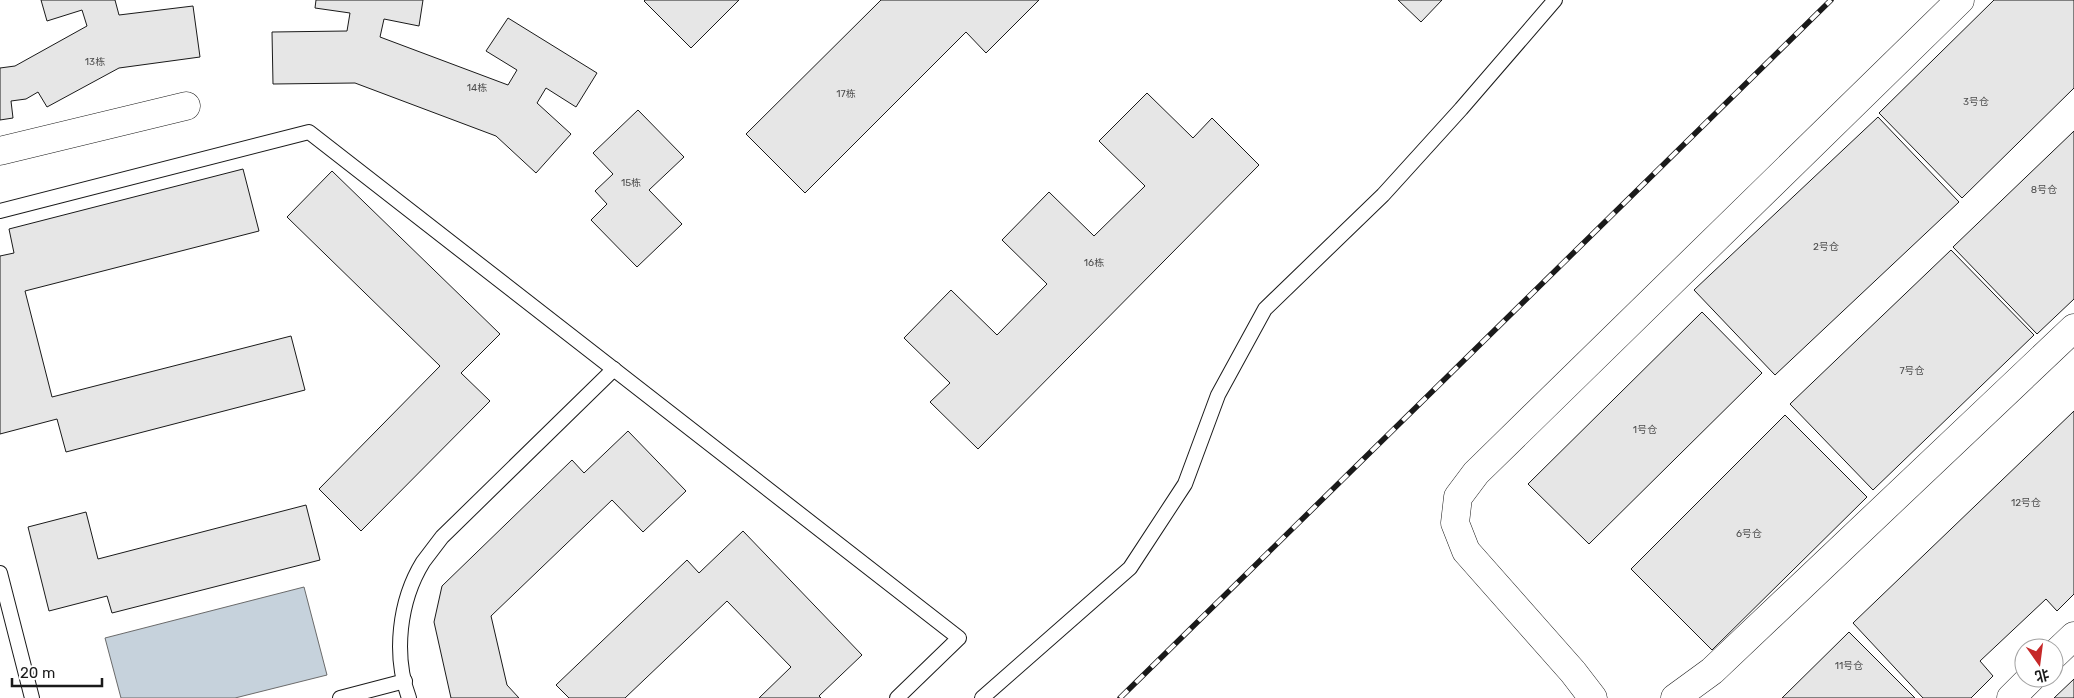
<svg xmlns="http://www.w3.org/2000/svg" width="2074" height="698" font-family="Rubik,'Noto Sans SC',sans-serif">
  <rect width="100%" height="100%" fill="#fff"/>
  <path fill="#c6d2dc" stroke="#6a6a6a" d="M304,587l23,88 -92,23h-114l-16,-60z"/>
  <g fill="#e6e6e6" stroke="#1a1a1a">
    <path d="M41,0h74l4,15 74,-9 7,51 -81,11 -72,39 -9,-15 -12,7 -15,2 2,17 -13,2v-52l15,-2 72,-40 -5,-16 -35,11z"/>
    <path d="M316,0h107l-4,26 -35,-7 -4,18 128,48 9,-15 -31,-19 22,-33 89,55 -21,34 -30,-19 -9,15 34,31 -35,39 -40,-37 -141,-53 -82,1 -1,-52 75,-1 3,-18 -35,-5z"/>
    <path d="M645,0h94l-48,48 -47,-47z"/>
    <path d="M881,0h158l-53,53 -20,-21 -161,161 -59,-59z"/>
    <path d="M1398,0h44l-21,22z"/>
    <path d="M1994,0h80v88l-112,110 -83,-85z"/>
    <path d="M1147,93l46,45 19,-20 47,47 -281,284 -48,-47 20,-19 -46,-45 47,-48 46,45 50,-51 -45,-44 47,-48 45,44 51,-50 -46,-45z"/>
    <path d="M638,110l46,47 -35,33 33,34 -45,43 -46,-47 16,-16 -12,-13 18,-17 -20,-21z"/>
    <path d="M1878,117l81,85 -184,173 -81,-85z"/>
    <path d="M2074,131v168l-37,35 -84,-87z"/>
    <path d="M243,169l16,62 -234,60 27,106 239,-61 14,54 -239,62 -9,-33 -57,15v-178l14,-3 -5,-24z"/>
    <path d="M332,171l168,163 -39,39 29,28 -129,130 -42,-42 121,-123 -153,-149z"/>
    <path d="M1951,250l83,85 -161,155 -83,-86z"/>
    <path d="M1702,312l60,61 -173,171 -61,-60z"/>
    <path d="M2074,411v183l-17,17 -11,-12 -66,62 13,15 -22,22h-48l-70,-75z"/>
    <path d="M1785,415l82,82 -155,153 -81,-81z"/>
    <path d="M628,431l58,60 -43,41 -31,-32 -121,116 16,69 12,13h-68l-17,-76 8,-36 130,-126 12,13z"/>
    <path d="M306,505l14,55 -208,53 -5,-17 -58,15 -21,-84 58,-15 12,47z"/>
    <path d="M743,531l119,124 -43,41 2,2h-62l32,-31 -64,-66 -102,97h-56l-13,-13 131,-125 12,13z"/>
    <path d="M1849,632l66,66h-133z"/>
    <path d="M2074,679v19h-20z"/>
  </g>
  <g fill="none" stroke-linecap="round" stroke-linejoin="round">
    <defs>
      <g id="lane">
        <path d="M0,211l309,-79 650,506 -62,60"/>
        <path d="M0,573l32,125"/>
        <path d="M340,698l65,-17"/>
        <path d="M409,698c-16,-43 -10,-97 14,-136 6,-8 13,-17 19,-25l172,-168"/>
        <path d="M982,698l148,-130 55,-84 33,-89 47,-86 118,-114 78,-86 94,-109"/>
      </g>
      <g id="street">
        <path d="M0,151l186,-45"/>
        <path d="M2054,655l20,-19"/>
        <path d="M1593,698l-20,-26 -107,-121 -11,-28 3,-26 18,-24 484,-473"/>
        <path d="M1675,698l37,-27 362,-343"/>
        <path d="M2011,698l20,-20"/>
      </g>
    </defs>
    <use href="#lane" stroke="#1a1a1a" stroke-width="16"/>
    <use href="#street" stroke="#1a1a1a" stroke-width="29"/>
    <use href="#lane" stroke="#fff" stroke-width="14"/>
    <use href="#street" stroke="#fff" stroke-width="28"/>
    <defs>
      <path id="rail" d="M1120,698l711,-698"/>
    </defs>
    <use href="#rail" stroke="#1a1a1a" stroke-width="5.5"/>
    <use href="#rail" stroke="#fff" stroke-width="4" stroke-dasharray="11" stroke-linecap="butt"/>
  </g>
  <g text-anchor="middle" stroke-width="4" stroke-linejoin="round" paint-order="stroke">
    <g font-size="10" fill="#4d4d4d">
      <text x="95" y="65">13栋</text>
      <text x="477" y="91">14栋</text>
      <text x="846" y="97">17栋</text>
      <text x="1976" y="105">3号仓</text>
      <text x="631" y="186">15栋</text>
      <text x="2044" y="193">8号仓</text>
      <text x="1826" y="250">2号仓</text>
      <text x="1094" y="266">16栋</text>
      <text x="1912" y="374">7号仓</text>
      <text x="1645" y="433">1号仓</text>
      <text x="2026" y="506">12号仓</text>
      <text x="1749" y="537">6号仓</text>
      <text x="1849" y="669">11号仓</text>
    </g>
  </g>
  <g transform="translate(2039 663) rotate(166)"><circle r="24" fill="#ffffff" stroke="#a3a3a3"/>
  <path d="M0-4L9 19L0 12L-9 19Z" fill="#c62828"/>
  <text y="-8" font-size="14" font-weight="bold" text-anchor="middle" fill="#1a1a1a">北</text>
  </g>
  <path d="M12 678v8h90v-8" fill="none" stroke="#1a1a1a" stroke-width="2.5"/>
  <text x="20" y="678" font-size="15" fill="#1a1a1a" stroke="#ffffff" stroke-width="4" paint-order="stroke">20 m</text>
</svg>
